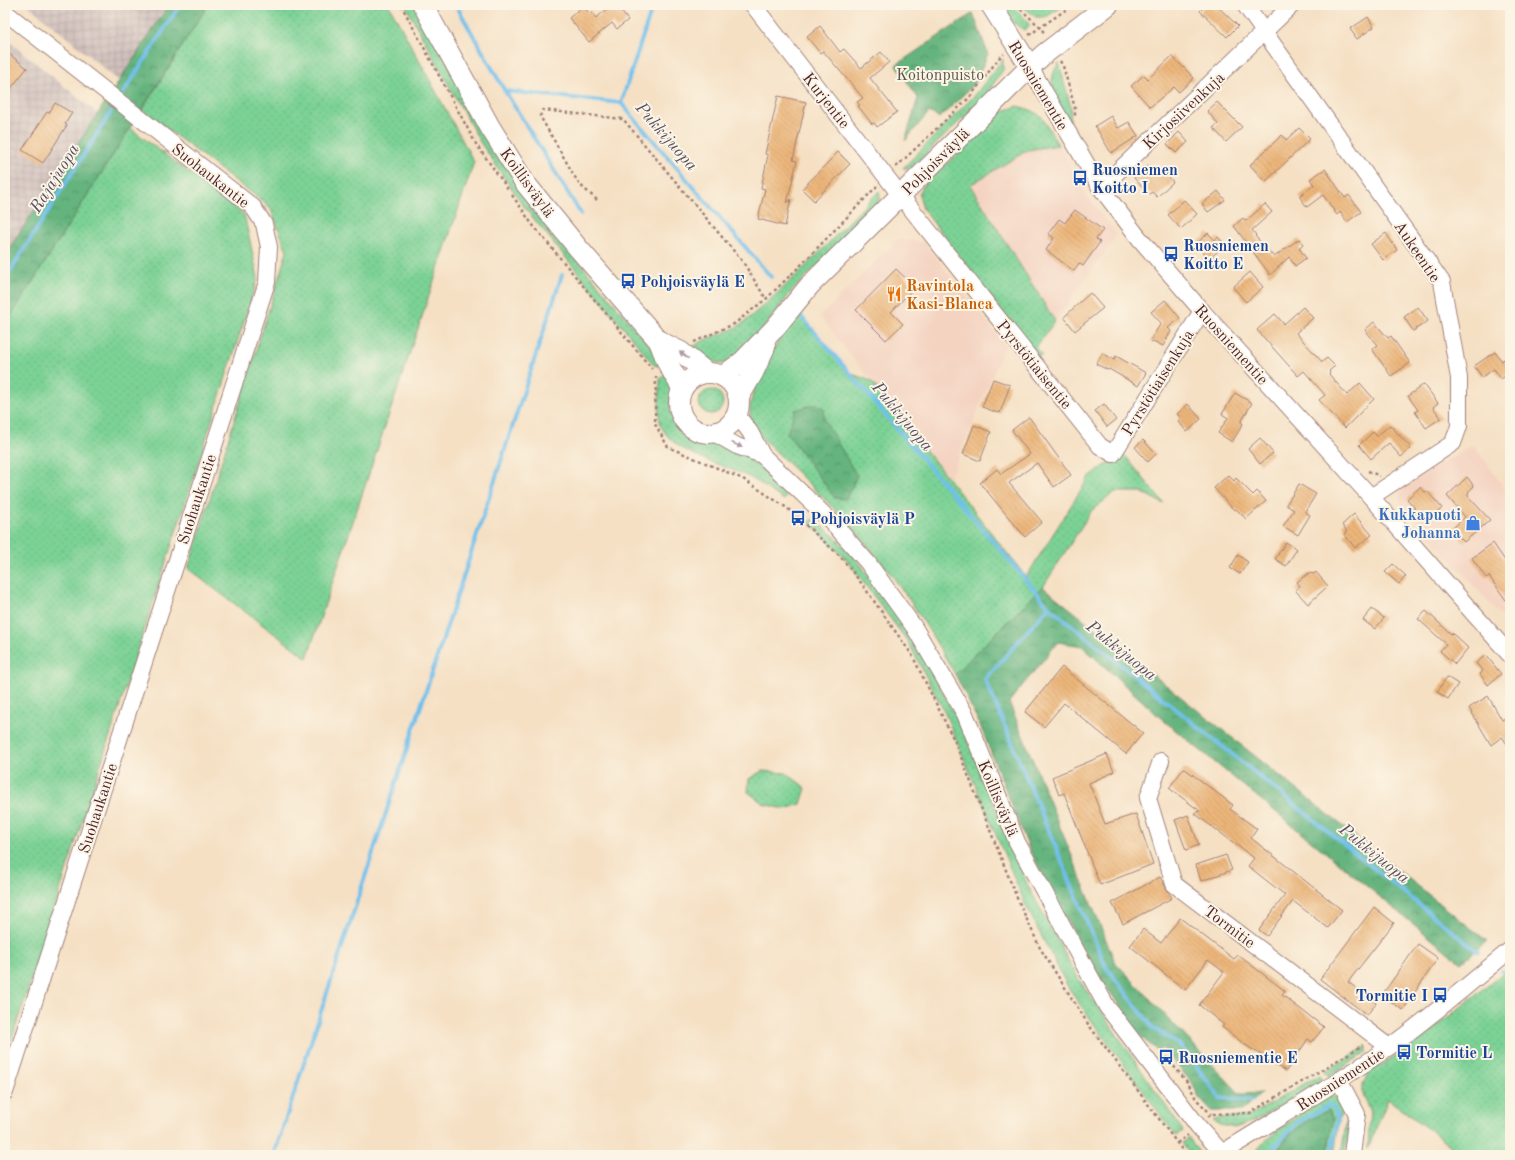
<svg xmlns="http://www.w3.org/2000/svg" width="1515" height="1160" font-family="'Old Standard TT',serif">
  <defs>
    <pattern id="industrial-grid" width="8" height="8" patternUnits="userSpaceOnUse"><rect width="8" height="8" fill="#d0c0bc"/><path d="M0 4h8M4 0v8" fill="none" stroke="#b4a5a2"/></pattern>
    <pattern id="grass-dots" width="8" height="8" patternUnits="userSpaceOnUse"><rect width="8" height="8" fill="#7cd295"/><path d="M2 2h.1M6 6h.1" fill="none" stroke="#6db481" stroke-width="1.8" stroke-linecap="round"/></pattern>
    <pattern id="forest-crowns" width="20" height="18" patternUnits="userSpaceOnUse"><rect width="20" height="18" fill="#65b47e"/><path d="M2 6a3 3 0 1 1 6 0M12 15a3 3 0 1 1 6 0" fill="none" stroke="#559267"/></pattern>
    <pattern id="building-back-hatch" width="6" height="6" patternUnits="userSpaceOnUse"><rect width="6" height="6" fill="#ecb67a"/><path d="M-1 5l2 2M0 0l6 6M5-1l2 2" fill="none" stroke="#cc9c6a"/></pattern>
  </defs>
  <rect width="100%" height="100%" fill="#fcf5e5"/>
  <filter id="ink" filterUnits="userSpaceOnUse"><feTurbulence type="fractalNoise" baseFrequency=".025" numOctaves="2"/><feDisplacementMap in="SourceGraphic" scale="8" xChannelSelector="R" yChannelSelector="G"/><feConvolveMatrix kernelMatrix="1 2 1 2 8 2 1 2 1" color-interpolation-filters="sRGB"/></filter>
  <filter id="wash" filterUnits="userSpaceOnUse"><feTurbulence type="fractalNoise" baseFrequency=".012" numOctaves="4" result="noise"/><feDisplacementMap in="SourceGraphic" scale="16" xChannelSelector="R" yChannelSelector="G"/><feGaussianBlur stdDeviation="0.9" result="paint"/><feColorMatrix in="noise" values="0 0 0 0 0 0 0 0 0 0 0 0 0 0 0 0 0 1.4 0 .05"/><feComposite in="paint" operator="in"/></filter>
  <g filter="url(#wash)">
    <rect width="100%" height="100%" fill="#f5e0c4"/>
    <g fill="#f4d3c1">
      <path d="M1058,145l28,50 31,40 -62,86 -85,-136 58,-35z"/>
      <path d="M898,240l26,2 81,103 -56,135 -129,-164z"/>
      <path d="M1474,445l36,51v127l-2,1 -106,-119 -2,-6 1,-10 4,-5z"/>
    </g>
    <g fill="url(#industrial-grid)">
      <path d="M28,5h141l-50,76z"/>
      <path d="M5,38l93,76 -93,141z"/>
    </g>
    <g fill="url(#grass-dots)" stroke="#637860">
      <path d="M208,5h181l85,157 -167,496 -119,-89 99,-318 -17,-44 -128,-97z"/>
      <path d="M405,5h10l115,198 134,160 -6,3 -4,-1 -129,-157 -45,-66z"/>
      <path d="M999,5c16,0 23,9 31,21l-6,4 -10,-7z"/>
      <path d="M1021,5h44l-19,12h-10z"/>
      <path d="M1003,59v11l-21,30 -71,68h-8l72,-73z"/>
      <path d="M1059,63l12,45 -1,14c-12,-20 -27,-36 -11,-59z"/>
      <path d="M1018,106l15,5 9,6 16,28 -30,5 -58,35 85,136 -19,26 6,8 -6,2 -113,-148 -4,-14 4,-9 80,-75z"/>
      <path d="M130,128l114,86 14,64 -247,764 -6,6v-723z"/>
      <path d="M879,191l1,7 -3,7 -86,87 -46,61 -22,11 -16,-4 -18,-10c15,-14 38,-15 54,-27 49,-40 92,-87 136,-132z"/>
      <path d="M801,316l48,57 22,8 155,196 63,-100 34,-24 41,51 -23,-12h-26l-23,18 -49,77 -88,87c-15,-25 -29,-50 -45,-73 -41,-62 -97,-113 -150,-165 -4,-6 -10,-14 -10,-22 -2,-21 21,-63 33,-80 4,-7 12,-12 18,-18z"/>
      <path d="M669,370l4,13 -3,15v13l6,13 10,11 13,7 20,2 23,10 22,16 23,27 -3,3c-11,-7 -22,-16 -33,-22 -27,-14 -74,-22 -89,-50 -6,-12 -2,-36 -2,-49z"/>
      <circle cx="711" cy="402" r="12"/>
      <path d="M812,519l22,17 21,21 56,76 52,97 65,156 50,92 105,153 -7,5 -106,-145 -44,-85 -82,-195 -36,-69 -62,-83 -37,-37z"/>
      <path d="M762,771l24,2 20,15 -5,16 -16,5 -21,-5 -16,-12 1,-13z"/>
      <path d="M1510,967v188h-47l-75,-56 -20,49 2,-39 -7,-15v-10l6,-12 38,-22 84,-67z"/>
      <path d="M1367,1046l-1,7 -38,24 -3,-5z"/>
      <path d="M1319,1075l3,5 -66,40 -21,8 -15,-3 -7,-4c8,-5 26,-3 37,-5z"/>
      <path d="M1327,1096c4,0 9,0 12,1 19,9 8,42 5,58h-3l6,-37 -3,-6 -4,4 -6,39h-7l6,-36 -54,28 -1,8h-24c12,-21 53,-45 73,-59z"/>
      <path d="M1189,1138l12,17h-11l-8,-12z"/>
    </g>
    <g fill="url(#forest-crowns)" stroke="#586a54">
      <path d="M169,5h39l-203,320v-70z"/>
      <path d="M973,13l15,41 -13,29 -35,35 -11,-6 -24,29 13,-43 -22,-33z"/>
      <path d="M816,404l8,5v10l33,57 -11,23 -11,-1 -48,-65 8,-23z"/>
      <path d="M1043,587l444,354 -26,22 -298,-243 -81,-74 -24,-4 -49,60 106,260 125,132 22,-1 -20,18h-31l-12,-13 -6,-14 -31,-36 -4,3 -17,-14 -51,-74 -60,-112 -50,-126 -25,-51z"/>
      <path d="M1328,1110l5,9 -6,36h-49c3,-22 32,-35 50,-45z"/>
    </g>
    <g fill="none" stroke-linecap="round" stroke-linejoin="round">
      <g stroke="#71c0ec" stroke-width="4">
        <path d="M456,5l49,86 116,12 150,174"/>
        <path d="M505,91l76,123"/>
        <path d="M123,93l57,-88"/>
        <path d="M621,103l32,-98"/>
        <path d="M5,279l106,-167"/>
        <path d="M801,316l248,291 429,345"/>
        <path d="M1049,607l-64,72 121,288 47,61 28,18 39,52 32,3"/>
        <path d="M1502,971l8,7"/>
        <path d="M274,1155l288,-880"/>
        <path d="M1270,1155l1,-5 26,-27 34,-19 7,15 -7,36"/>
      </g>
    </g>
    <g id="blocks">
      <g fill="url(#building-back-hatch)">
        <path d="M612,5h4l12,15 -11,9 -5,-6 -23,19 -20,-24 14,-12 6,7 2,-2 5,7z"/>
        <path d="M1206,5h10l22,21 -11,11 -27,-26z"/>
        <path d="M1368,17l6,10 -17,12 -7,-10z"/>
        <path d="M820,26l20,26 4,-3 17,19 20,-16 8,10 -19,16 27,34 -20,15 -3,-4 -2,1 -14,-18 2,-1 -3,-3 6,-4 -40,-47 -3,2 -13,-16z"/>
        <path d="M5,51l22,17 -22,28z"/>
        <path d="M1172,56l22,22 -15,14 -5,-5 -24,20 -19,-21 13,-11 4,4z"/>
        <path d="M778,96l28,6 -13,58 4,1 -10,42 4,-4 -6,27 -27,-7 7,-30 -4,-1 7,-33 -3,-1z"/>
        <path d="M1217,102l25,25 -16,15 -13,-14 5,-4 -11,-13z"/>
        <path d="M55,103l17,10 -7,11 2,1 -24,38 -21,-13 25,-38 2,1z"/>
        <path d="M1111,116l7,12 11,-6 9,14 -27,17 -16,-27z"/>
        <path d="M1299,128l11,11 -45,43 -15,-17 32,-30 4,5z"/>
        <path d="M1179,132l9,10 -12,11 -9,-9z"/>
        <path d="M838,152l12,12 -36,37 -12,-12z"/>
        <path d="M1148,165l7,7 5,-2 3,3 2,-1 8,10 -16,15 -5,-5 -3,2 -15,-16z"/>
        <path d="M1325,169l20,29 4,-3 12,17 -14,10 -7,-10 -3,3 -14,-20 -16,12 -8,-11 15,-11 -4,-6z"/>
        <path d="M1218,191l7,9 -17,12 -6,-8z"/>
        <path d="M1184,200l13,14 -16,15 -13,-14z"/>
        <path d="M1265,204l7,8 -20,18 4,5 -1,1 19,21 25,-18 4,5 -4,4 7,10 -11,8 -6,-9 -19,18 -36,-49 9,-8 3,3z"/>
        <path d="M1075,210l28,20 -7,9 4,3 -17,24 -4,-3 -5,8 -28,-21 8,-12 -6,-4 11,-15 6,4z"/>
        <path d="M1208,233l7,7 3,-3 7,8 -16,14 -13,-15z"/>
        <path d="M1386,233l11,17 -14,10 -12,-16z"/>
        <path d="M896,269l19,18 -24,25 12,12 -17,16 -30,-30z"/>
        <path d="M1250,272l13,15 -17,15 -13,-15z"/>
        <path d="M1090,293l13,15 -28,23 -11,-14z"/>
        <path d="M1165,300l15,18 -12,10 3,3 -8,15 -10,-5 -2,1 -1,-1 11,-18 -10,-11z"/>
        <path d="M1303,307l10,11 -17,15 26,29 5,-4 8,8 -6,5 1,1 -1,2 18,21 13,-12 14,16 -29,29 -26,-28 6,-5 -21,-24 -6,5 -41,-46 18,-16 9,10z"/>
        <path d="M1418,307l10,14 -15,10 -9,-14z"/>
        <path d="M1374,322l14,16 3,-2 19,27 -19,13 -19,-27 6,-4 -13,-15z"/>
        <path d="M1495,352l7,9 2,-2 6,8v6l-9,6 -7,-10 -12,8 -8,-11z"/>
        <path d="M1103,353l11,7 2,-4 30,17 -8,13 -29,-17 -1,1 -12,-6z"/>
        <path d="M993,379l17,6 -10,28 -1,-1 -1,1 -16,-6z"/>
        <path d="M1424,384l14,19 -5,4 8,11 -15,10 -11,-16 3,-2 -10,-14z"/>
        <path d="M1235,393l17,10 -11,19 2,2 -11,18 -14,-9 10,-15 -6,-4z"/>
        <path d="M1104,404l12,16 -9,7 -12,-16z"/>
        <path d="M1188,404l13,15 -14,13 -9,-11 3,-3 -4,-4z"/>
        <path d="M1029,417l42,58 -17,12 -17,-24 -28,20 33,39 -17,15 -45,-54 17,-14 4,5 29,-20 -18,-24z"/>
        <path d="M974,425l17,7 -11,29 -17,-7z"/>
        <path d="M1390,425l21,23 -10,9 -12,-14 -18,16 -12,-14 14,-13 4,4z"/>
        <path d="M1260,438l13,15 -13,11 -12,-15z"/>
        <path d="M1143,440l13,14 -8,8 -13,-15z"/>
        <path d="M1228,475l6,6 2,-3 17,17 4,-4 9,10 -20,18 -10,-10 -2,1 -20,-22z"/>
        <path d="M1467,477l7,9 -6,6 1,1 -2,2 23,25 -26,22 -12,-13 13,-12 -18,-21z"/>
        <path d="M1299,484l17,10 -11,18 5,3 -12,20 -15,-9 11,-16 -8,-5z"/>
        <path d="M1420,487l5,5 2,-1 15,17 -15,14 -5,-6 -2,2 -8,-8 3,-2 -8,-9z"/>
        <path d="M1354,514l18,21 -17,13 -11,-14 3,-3 -5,-6z"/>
        <path d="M1286,542l11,7 -11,17 -11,-7z"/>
        <path d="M1493,543l13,19 4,-3v47l-21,-30 -3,2 -14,-20z"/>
        <path d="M1238,555l10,7 -8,12 -10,-6z"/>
        <path d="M1393,564l13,12 -7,8 -14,-12z"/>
        <path d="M1316,572l12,14 -20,18 -13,-14 5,-4 -3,-4 12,-9 5,1z"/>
        <path d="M1372,609l12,9 -9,11 -12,-9z"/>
        <path d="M1426,611l25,23 1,-1 16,15 -13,16 -15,-13 6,-7 -28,-25z"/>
        <path d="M1486,655l15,19 -13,11 -8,-11 3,-3 -7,-8z"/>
        <path d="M1062,667l81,66 -17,21 -62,-51 -20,24 -19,-15z"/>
        <path d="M1447,677l11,7 -10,15 -11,-7z"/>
        <path d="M1488,696l14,24 8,-5v33l-8,-11 -11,8 -22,-37z"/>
        <path d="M1107,754l7,18 -25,11 16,41 31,-10 17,50 -53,21 -36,-92 -5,2 -7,-18z"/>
        <path d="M1184,768l49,37 -3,4 27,20 -6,9 91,72 -14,18 -35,-27 -26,35 -8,-6 26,-35 -37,-29 6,-8 -60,-45 6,-2 -31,-23z"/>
        <path d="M1188,815l11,30 -13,5 -11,-30z"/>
        <path d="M1226,855l6,15 -31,11 -5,-16z"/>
        <path d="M1160,877l12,21 -49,26 -11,-21z"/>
        <path d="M1374,907l20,16 -46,59 28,21 -9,12 -47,-36z"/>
        <path d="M1180,918l54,41 4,-4 25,19 22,17 -3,4 42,32 -12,15 -4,-3 -22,32 -42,-27 -22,-17 2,-2 -25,-20 25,-33 -16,-12 -23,30 -55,-44 13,-17 18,14z"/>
        <path d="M1418,944l20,14 -35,52 -21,-15z"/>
      </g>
    </g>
  </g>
  <g filter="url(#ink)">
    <use href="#blocks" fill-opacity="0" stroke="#a08078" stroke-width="1"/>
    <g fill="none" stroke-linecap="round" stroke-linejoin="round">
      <defs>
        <g id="minor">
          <path d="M753,5l148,191 199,250 13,8 89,-143"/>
          <path d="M1245,5l197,277 17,96v48l-6,17 -82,54"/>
          <path d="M5,12l248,195 11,17 5,23 -2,35 -262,810"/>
          <path d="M1030,67l70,120 39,51 63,73 169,186 139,158"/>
          <path d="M1100,187l9,-7 183,-175"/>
          <path d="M737,415l13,17 12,23 70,67 36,41 46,64 51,87 52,128 90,165 91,119 26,29"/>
          <path d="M714,433l23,13 25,9"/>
          <path d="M1161,761l-13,37 26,86 215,163"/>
          <path d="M1339,1080l18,34 -5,41"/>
          <path d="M1222,1153c56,-35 113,-68 167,-106 42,-30 81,-64 121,-97"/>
        </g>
        <g id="major">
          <path d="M423,5l67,122 35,56 53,65 81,93 9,23 14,24"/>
          <path d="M991,5l39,62"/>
          <path d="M659,341l22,11 25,20"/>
          <circle cx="709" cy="403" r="30"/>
          <path d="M723,376l20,-15 31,-32 36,-44 220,-218 13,-12 65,-50"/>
          <path d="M739,397l14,-24 12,-26"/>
        </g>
      </defs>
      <use href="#minor" stroke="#a08078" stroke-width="18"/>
      <use href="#major" stroke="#a08078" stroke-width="22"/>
      <g stroke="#a08078" stroke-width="2.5" stroke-dasharray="3 3" stroke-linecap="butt">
        <path d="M401,5l75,139 32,45"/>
        <path d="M1016,5l24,22 5,7"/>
        <path d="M1029,35l44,-30"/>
        <path d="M1060,61l3,5 12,42v8"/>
        <path d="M896,167l74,-70 29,-39 5,-4"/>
        <path d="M512,195l20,29 120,145"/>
        <path d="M597,200l-18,-16 -39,-68 3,-6 80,9 120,143 23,37"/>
        <path d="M694,342l40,-18 32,-25 37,-36 74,-77"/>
        <path d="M656,376l-1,48 13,23 75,32 44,29 53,48 22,28 50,71 43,87 62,156 23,50 48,76 98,131"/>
        <path d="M1368,471l12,5"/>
        <path d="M1166,1057l22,26 8,16 15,15"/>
        <path d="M1208,1117l3,-3 39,-1 113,-68"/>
        <path d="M1177,1143l11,-8"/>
      </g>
      <use href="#minor" stroke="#fff" stroke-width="16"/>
      <use href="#major" stroke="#fff" stroke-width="20"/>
    </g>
    <defs><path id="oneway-solid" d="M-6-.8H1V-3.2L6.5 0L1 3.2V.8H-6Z"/></defs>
    <g fill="#ae9aa0">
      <use href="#oneway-solid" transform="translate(684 355) rotate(-144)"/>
      <use href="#oneway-solid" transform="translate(737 445) rotate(25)"/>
    </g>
  </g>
  <defs>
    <symbol id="bus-bare" viewBox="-9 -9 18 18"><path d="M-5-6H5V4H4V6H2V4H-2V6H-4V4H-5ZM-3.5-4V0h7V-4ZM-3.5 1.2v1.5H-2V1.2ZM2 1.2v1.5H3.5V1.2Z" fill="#1a4fb4" stroke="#fcf5e5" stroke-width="2.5" paint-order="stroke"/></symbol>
    <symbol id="restaurant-bare" viewBox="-9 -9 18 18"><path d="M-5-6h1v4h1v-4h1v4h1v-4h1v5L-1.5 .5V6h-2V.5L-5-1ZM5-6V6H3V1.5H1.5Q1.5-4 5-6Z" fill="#e8710a" stroke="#fcf5e5" stroke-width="2.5" paint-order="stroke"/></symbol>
    <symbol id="shop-bare" viewBox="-9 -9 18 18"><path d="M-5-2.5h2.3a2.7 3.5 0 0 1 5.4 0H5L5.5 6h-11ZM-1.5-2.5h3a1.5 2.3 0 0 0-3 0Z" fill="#3f7fe0" stroke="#fcf5e5" stroke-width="2.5" paint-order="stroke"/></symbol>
  </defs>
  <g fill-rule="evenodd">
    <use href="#bus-bare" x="1069" y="167" width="22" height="22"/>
    <use href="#bus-bare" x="1160" y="243" width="22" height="22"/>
    <use href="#bus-bare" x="617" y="270" width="22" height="22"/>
    <use href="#restaurant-bare" x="883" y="283" width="22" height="22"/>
    <use href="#bus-bare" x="787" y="507" width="22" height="22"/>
    <use href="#shop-bare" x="1462" y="512" width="22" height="22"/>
    <use href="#bus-bare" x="1429" y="984" width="22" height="22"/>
    <use href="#bus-bare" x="1393" y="1041" width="22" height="22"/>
    <use href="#bus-bare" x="1155" y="1046" width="22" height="22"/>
  </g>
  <g text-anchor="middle" stroke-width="4" stroke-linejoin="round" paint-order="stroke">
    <g font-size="16" fill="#59554b" stroke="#fcf5e5">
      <text x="940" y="80">Koitonpuisto</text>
    </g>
    <g font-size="16" fill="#4a1f2b" stroke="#fcf5e5">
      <text transform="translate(1039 85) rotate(59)" y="6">Ruosniementie</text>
      <text transform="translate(827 100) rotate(52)" y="6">Kurjentie</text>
      <text transform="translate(1183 110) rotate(-43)" y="6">Kirjosiivenkuja</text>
      <text transform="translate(935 161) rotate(-45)" y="6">Pohjoisväylä</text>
      <text transform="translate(211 175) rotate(38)" y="6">Suohaukantie</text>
      <text transform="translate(528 182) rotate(54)" y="6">Koillisväylä</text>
      <text transform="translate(1418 251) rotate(56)" y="6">Aukeentie</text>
      <text transform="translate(1232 344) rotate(48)" y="6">Ruosniementie</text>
      <text transform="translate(1035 364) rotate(51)" y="6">Pyrstötiaisentie</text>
      <text transform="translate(1157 382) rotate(-58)" y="6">Pyrstötiaisenkuja</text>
      <text transform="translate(196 499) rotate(-72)" y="6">Suohaukantie</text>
      <text transform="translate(999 798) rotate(67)" y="6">Koillisväylä</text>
      <text transform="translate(97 808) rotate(-72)" y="6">Suohaukantie</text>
      <text transform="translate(1230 926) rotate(37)" y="6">Tormitie</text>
      <text transform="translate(1340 1079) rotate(-33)" y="6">Ruosniementie</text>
    </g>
    <g font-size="16" font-weight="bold" fill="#164399" stroke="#fcf5e5" text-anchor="start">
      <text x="1092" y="175">Ruosniemen<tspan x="1092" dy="18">Koitto I</tspan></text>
      <text x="1183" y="251">Ruosniemen<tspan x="1183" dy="18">Koitto E</tspan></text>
      <text x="640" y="287">Pohjoisväylä E</text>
      <text x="810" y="524">Pohjoisväylä P</text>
      <text x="1428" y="1001" text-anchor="end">Tormitie I</text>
      <text x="1416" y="1058">Tormitie L</text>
      <text x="1178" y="1063">Ruosniementie E</text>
    </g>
    <g font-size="16" font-weight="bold" fill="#c56008" stroke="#fcf5e5" text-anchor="start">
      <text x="906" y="291">Ravintola<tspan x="906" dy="18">Kasi-Blanca</tspan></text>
    </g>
    <g font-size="16" font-weight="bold" fill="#366cbe" stroke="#fcf5e5" text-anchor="end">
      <text x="1461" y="520">Kukkapuoti<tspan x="1461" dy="18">Johanna</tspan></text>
    </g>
    <g font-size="17" font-style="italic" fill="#564f65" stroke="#fcf5e5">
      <text transform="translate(667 136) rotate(49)" y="6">Pukkijuopa</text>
      <text transform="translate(54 178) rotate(-58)" y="6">Rajajuopa</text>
      <text transform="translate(903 416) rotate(50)" y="6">Pukkijuopa</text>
      <text transform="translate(1122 650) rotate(39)" y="6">Pukkijuopa</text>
      <text transform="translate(1375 853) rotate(39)" y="6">Pukkijuopa</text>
    </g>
  </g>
  <rect width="1515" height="1160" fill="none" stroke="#fcf5e5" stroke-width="20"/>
</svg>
